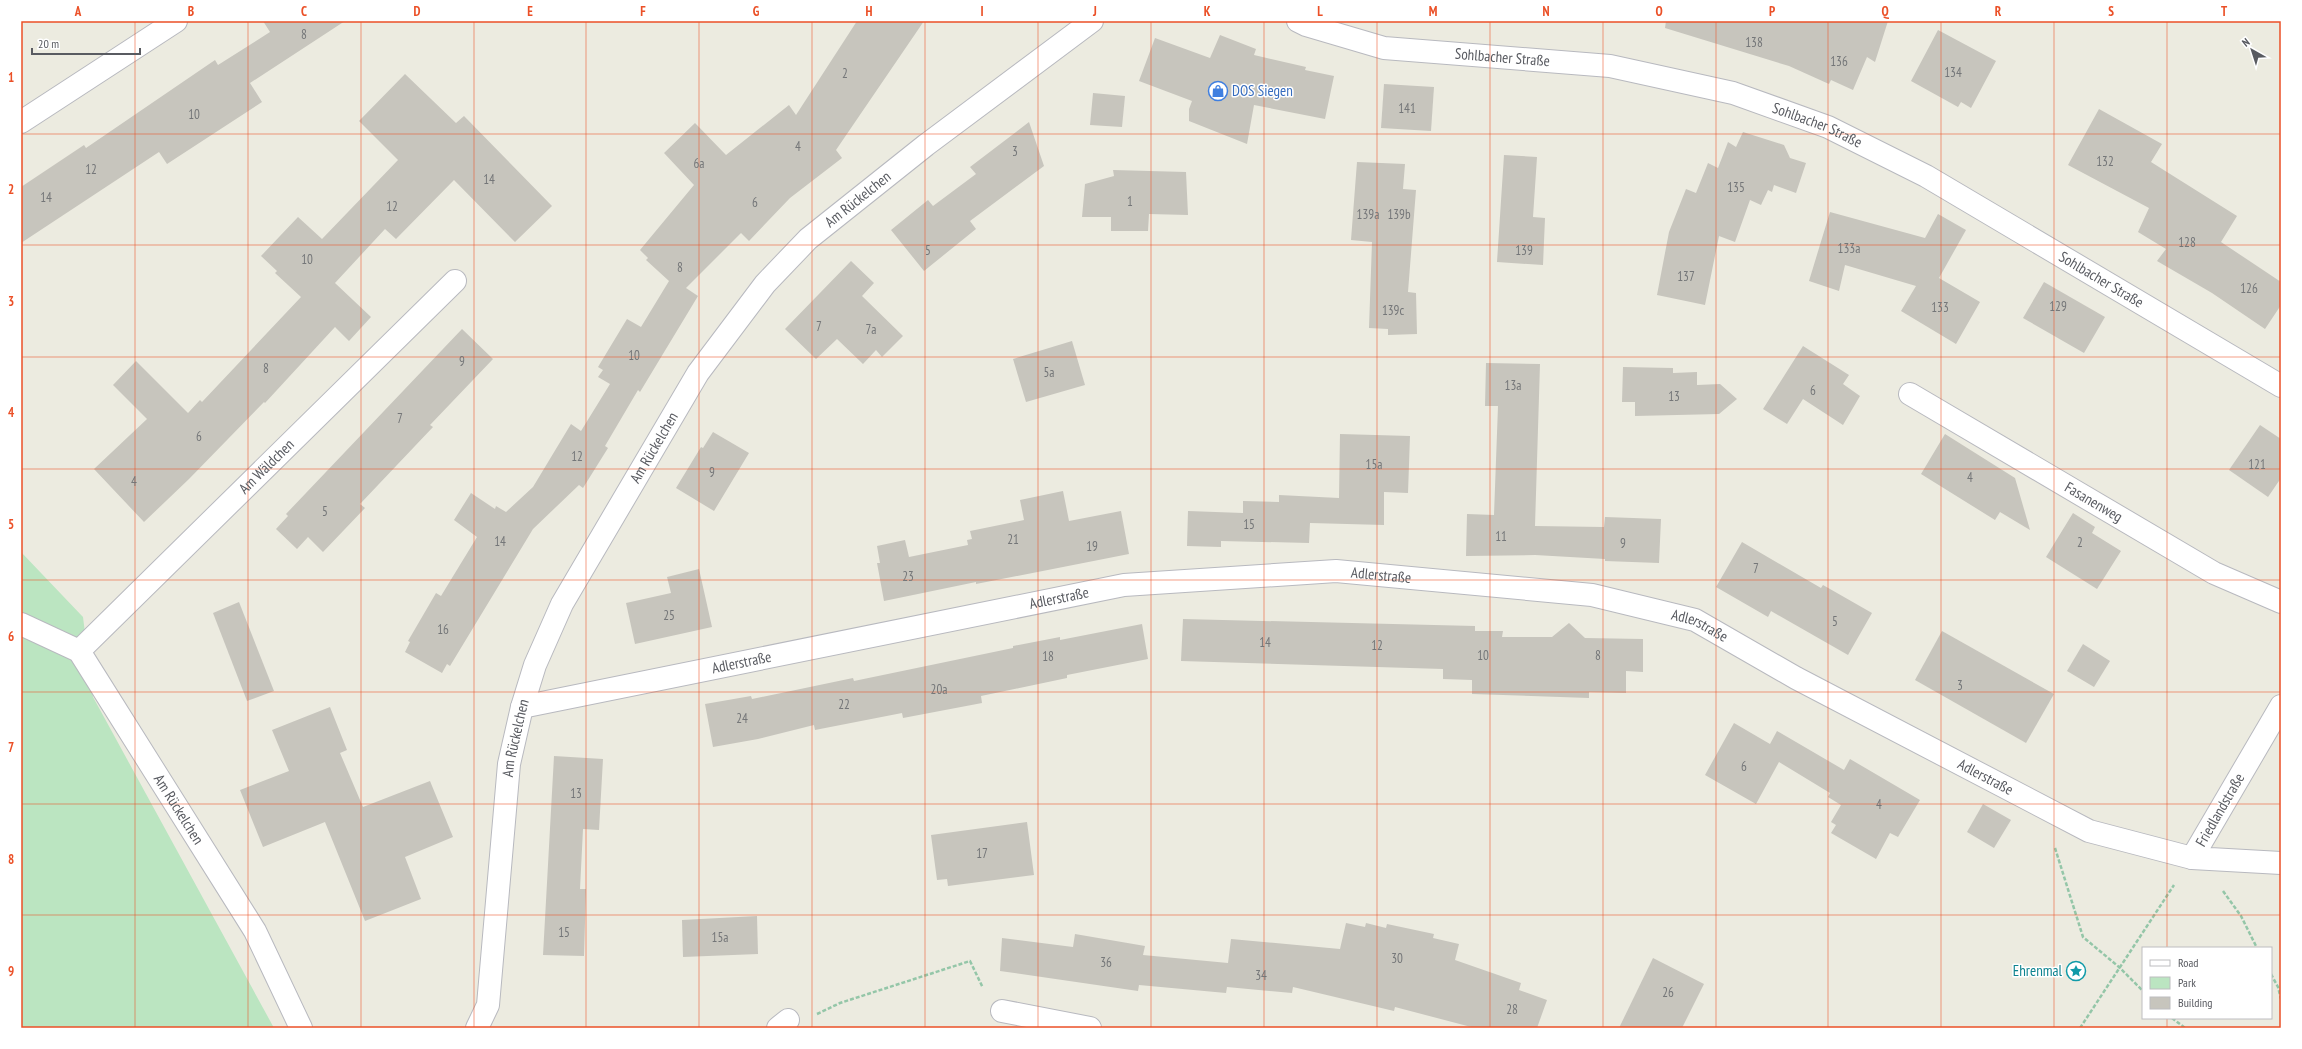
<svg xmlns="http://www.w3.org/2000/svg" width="2302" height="1049" font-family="'PT Sans Narrow',sans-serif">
  <rect width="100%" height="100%" fill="#ecebe0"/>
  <path fill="#bbe5c1" d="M21,552l62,65 10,80 181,331h-253z"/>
  <g fill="#c7c5bd">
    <path d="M263,21h82l-95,62 12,19 -95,62 -8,-12 -138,91v-56l63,-42 2,3 129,-88 3,5 52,-33z"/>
    <path d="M857,21h67l-88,129 6,8 -52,40 -41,43 -8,-8 -55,55 12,8 -58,96 -2,-2 -33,56 3,2 -25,40 -4,-3 -46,44 -83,137 -3,-2 -5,9 -37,-21 5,-10 -2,-1 28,-48 5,3 36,-59 -23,-17 17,-27 24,16 1,-3 10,6 27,-25 38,-63 10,7 29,-47 -12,-7 5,-7 -5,-3 29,-48 14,8 28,-46 -23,-21 2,-2 -8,-8 54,-65 -30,-32 31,-30 31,32 63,-50 7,10z"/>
    <path d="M1666,21h222l-13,41 -8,-5 -14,33 -22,-10 -2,4 -40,-18 -124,-38z"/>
    <path d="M1938,30l58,31 -25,47 -10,-6 -3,5 -47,-26z"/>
    <path d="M1220,35l36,14 -2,6 52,12 -1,3 29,6 -9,43 -71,-14 -7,39 -58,-23v-12l3,-8 -53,-20 16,-43 55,20z"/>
    <path d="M405,74l51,49 8,-7 88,90 -37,36 -61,-62 -58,59 -11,-10 -50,54 36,34 -22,24 -14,-14 -70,76 -1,-1 -75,77 -45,43 -50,-53 53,-50 -34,-34 23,-24 52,52 12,-13 2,2 99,-105 -26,-24 2,-2 -16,-15 37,-39 24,22 76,-79 -39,-39z"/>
    <path d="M1384,84l50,3 -3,44 -50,-3z"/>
    <path d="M1093,93l32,3 -3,31 -32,-2z"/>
    <path d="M2099,109l63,35 -11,18 86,54 -16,26 60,40v23l-16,24 -53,-36 -55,-32 9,-12 -28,-17 11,-24 -81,-43z"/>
    <path d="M1029,122l15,44 -74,55 6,8 -52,42 -33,-41 37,-30 5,6 43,-32 -6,-7z"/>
    <path d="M1743,132l41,13 6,13 16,5 -10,30 -22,-8 -2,7 -4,-2 -7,15 -11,-5 -15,42 -16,-6 -14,69 -48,-10 12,-63 17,-43 10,4 12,-30 10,5 10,-26 8,5z"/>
    <path d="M1504,155l33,2 -4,60 12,1 -2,47 -46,-3z"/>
    <path d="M1357,162l48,2 -2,25 13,1 -8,102 8,1 1,41 -29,1v-6l-19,-1 3,-86 -21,-2z"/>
    <path d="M1113,170l73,2 2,43 -39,-1 -1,17h-37v-14h-29l3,-33 29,-8z"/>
    <path d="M1830,212l95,26 13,-24 28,16 -27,48 41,24 -24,42 -55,-33 15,-25 -71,-21 -6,26 -30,-10z"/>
    <path d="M851,261l23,22 -12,13 41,40 -21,21 -6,-7 -13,14 -26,-25 -21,20 -31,-30z"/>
    <path d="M2044,282l61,35 -21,36 -61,-35z"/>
    <path d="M462,329l31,30 -63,66 3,2 -73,77 5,4 -42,44 -15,-15 -11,12 -21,-20 12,-13 -2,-2z"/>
    <path d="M1072,341l13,44 -59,17 -13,-43z"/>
    <path d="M1803,346l46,29 -6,9 17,12 -17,29 -40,-26 -16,25 -24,-15z"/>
    <path d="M1486,363l54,1 -5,162 69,1 1,-10 56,2 -2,44 -54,-2v-2l-70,-4 -69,1 1,-42 27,1 4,-109h-13z"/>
    <path d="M1623,367l50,1v5l24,-1v13l23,-1 17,15 -18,15 -84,2v-14h-13z"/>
    <path d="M2260,425l21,14v39l-13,19 -39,-27z"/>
    <path d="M713,432l36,21 -35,58 -38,-23 25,-41 2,1z"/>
    <path d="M1340,434l70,2 -2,57 -24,-1v33l-74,-2 -1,20 -88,-2v6l-34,-1 1,-35 55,2v-12l36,1v-7l60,3z"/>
    <path d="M1945,434l70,44 15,52 -30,-18 -5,8 -74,-46z"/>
    <path d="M1063,491l6,30 52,-10 8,43 -153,30v-2l-92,19 -7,-38h3l-3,-17 28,-6 4,17 59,-12 -1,-5 5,-1 -2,-8 54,-11 -4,-20z"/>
    <path d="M2073,513l22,14 -3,6 29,18 -24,38 -51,-32z"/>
    <path d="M1742,542l79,46 2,-3 49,28 -24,42 -77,-44 -3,6 -52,-30z"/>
    <path d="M699,569l13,58 -77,17 -9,-41 45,-10 -4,-16z"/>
    <path d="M239,602l35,89 -27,10 -34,-88z"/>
    <path d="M1183,619l292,7v5h28l-1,6h50l17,-14 16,15 58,1v33l-17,-1v22l-37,-1v6l-117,-4v-14l-29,-1v-10l-262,-8z"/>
    <path d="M1142,624l6,35 -81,16v3l-86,18 1,7 -79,15 -1,-5 -87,17 -1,-5 -56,14 -45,8 -8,-43 46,-8 1,3 101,-21 1,3 159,-33v-2l47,-9v3z"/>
    <path d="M1942,631l112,63 -28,49 -111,-63z"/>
    <path d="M2083,644l27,17 -16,26 -27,-16z"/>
    <path d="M330,707l17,43 -7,3 23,54 67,-26 23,56 -48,20 16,42 -56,22 -40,-99 -62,25 -23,-57 49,-19 -17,-41z"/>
    <path d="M1734,723l36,21 7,-13 67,39 6,-11 70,41 -22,37 -8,-4 -14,26 -45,-26 5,-8 -5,-3 10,-17 -13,-8 2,-4 -51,-31 -23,42 -51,-29z"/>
    <path d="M554,756l49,3 -4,71 -16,-1 -3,60h6l-2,67 -41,-1z"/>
    <path d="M1983,804l28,16 -17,28 -27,-16z"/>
    <path d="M1027,822l7,53 -86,11 -1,-7 -10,1 -6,-45z"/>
    <path d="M757,916l1,38 -75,3 -1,-37z"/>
    <path d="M1346,923l19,4 1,-4 20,5 1,-4 47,10 -1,4 26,6 -4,16 66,23 -2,7 28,10 -10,28h-62l-80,-21 -1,4 -101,-24 -1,6 -65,-6 -1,6 -87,-8 -1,6 -138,-20 2,-33 71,9 2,-13 70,12 -2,9 85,8 3,-24 109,10z"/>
    <path d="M1653,958l51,26 -22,44h-63z"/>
  </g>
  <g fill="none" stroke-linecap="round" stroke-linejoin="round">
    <defs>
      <g id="minor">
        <path d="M21,122l155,-101"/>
        <path id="s1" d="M1910,394l304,179 67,29"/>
        <path id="s2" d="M21,624l58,27 176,280 46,97"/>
        <path id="s3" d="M79,651l376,-370"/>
        <path d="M2281,706l-89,152 89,5"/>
        <path id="s4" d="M522,707l602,-122 212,-14 256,24 103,25 101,58 293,153 103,27"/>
        <path d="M1002,1011l88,17"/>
        <path id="s5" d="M477,1028l11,-23 21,-241 13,-57 13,-42 27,-61 136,-231 67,-89 43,-45 118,-94 166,-124"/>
        <path d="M778,1028l10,-8"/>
      </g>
      <g id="tertiary">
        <path id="s6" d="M1298,21l8,4 78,23 226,18 123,27 95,34 98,49 355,210"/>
      </g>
    </defs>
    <use href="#minor" stroke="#b8b9bf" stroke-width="24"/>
    <use href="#tertiary" stroke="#b8b9bf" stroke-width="24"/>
    <g stroke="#94c6a8" stroke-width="2.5" stroke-dasharray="4 2" stroke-linecap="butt">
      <path d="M2055,848l28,89 36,30 24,24"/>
      <path d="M2223,891l18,25 16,32"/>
      <path d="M2271,974l7,13 3,12"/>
      <path d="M817,1014l23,-11 130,-42 13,27"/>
      <path d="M2172,1018l13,10"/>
      <path d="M2080,1028l94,-143"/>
    </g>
    <use href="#minor" stroke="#fff" stroke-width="22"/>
    <use href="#tertiary" stroke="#fff" stroke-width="22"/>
  </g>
  <path fill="none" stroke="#eb5027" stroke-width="1" stroke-opacity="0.55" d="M135,21v1007M248,21v1007M361,21v1007M474,21v1007M586,21v1007M699,21v1007M812,21v1007M925,21v1007M1038,21v1007M1151,21v1007M1264,21v1007M1377,21v1007M1490,21v1007M1603,21v1007M1716,21v1007M1828,21v1007M1941,21v1007M2054,21v1007M2167,21v927M21,134h2260M21,245h2260M21,357h2260M21,469h2260M21,580h2260M21,692h2260M21,804h2260M21,915h2260M2167,1018v10"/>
  <defs>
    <symbol id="shop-ring" viewBox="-11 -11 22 22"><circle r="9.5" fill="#fff" stroke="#3f7fe0" stroke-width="1.5"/><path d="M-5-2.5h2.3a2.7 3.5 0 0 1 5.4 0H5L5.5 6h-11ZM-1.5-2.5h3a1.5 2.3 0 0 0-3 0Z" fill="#3f7fe0"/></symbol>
    <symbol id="sight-ring" viewBox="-11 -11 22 22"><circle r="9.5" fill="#fff" stroke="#0f9aa8" stroke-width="1.5"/><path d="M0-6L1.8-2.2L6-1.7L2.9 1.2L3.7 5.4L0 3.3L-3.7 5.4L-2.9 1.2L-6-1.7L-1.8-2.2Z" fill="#0f9aa8"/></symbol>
  </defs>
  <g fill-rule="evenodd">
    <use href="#shop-ring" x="1207" y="80" width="22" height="22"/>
    <use href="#sight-ring" x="2065" y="960" width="22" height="22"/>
  </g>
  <g text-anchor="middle" stroke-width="3" stroke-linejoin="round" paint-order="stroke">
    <g font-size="13" fill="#747678">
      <text x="304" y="39">8</text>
      <text x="1754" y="47">138</text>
      <text x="1839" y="66">136</text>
      <text x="1953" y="77">134</text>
      <text x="845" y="78">2</text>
      <text x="1407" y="113">141</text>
      <text x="194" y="119">10</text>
      <text x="798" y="151">4</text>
      <text x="1015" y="156">3</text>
      <text x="2105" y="166">132</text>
      <text x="699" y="168">6a</text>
      <text x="91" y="174">12</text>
      <text x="489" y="184">14</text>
      <text x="1736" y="192">135</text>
      <text x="46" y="202">14</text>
      <text x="1130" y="206">1</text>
      <text x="755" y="207">6</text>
      <text x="392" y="211">12</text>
      <text x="1368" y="219">139a</text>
      <text x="1399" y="219">139b</text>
      <text x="2187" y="247">128</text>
      <text x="1849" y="253">133a</text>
      <text x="928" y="255">5</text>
      <text x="1524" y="255">139</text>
      <text x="307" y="264">10</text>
      <text x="680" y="272">8</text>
      <text x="1686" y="281">137</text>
      <text x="2249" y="293">126</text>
      <text x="2058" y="311">129</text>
      <text x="1940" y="312">133</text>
      <text x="1393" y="315">139c</text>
      <text x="819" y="331">7</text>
      <text x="871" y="334">7a</text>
      <text x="634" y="360">10</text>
      <text x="462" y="366">9</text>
      <text x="266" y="373">8</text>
      <text x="1049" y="377">5a</text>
      <text x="1513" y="390">13a</text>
      <text x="1813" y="395">6</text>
      <text x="1674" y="401">13</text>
      <text x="400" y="423">7</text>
      <text x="199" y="441">6</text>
      <text x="577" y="461">12</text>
      <text x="1374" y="469">15a</text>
      <text x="2257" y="469">121</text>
      <text x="712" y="477">9</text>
      <text x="1970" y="482">4</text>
      <text x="134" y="486">4</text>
      <text x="325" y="516">5</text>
      <text x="1249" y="529">15</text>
      <text x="1501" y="541">11</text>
      <text x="1013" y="544">21</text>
      <text x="500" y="546">14</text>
      <text x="2080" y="547">2</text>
      <text x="1623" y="548">9</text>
      <text x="1092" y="551">19</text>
      <text x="1756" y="573">7</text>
      <text x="908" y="581">23</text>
      <text x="669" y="620">25</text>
      <text x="1835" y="626">5</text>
      <text x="443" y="634">16</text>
      <text x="1265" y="647">14</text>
      <text x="1377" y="650">12</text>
      <text x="1483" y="660">10</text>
      <text x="1598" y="660">8</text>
      <text x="1048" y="661">18</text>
      <text x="1960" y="690">3</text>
      <text x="939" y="694">20a</text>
      <text x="844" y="709">22</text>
      <text x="742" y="723">24</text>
      <text x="1744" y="771">6</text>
      <text x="576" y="798">13</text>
      <text x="1879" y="809">4</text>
      <text x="982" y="858">17</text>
      <text x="564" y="937">15</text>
      <text x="720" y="942">15a</text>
      <text x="1397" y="963">30</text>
      <text x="1106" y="967">36</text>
      <text x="1261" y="980">34</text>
      <text x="1668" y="997">26</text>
      <text x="1512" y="1014">28</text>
    </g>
    <g font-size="15" fill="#595b61" stroke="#fff">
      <text dy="5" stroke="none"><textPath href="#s6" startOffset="209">Sohlbacher Straße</textPath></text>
      <text dy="5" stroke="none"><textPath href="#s6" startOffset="533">Sohlbacher Straße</textPath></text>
      <text dy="5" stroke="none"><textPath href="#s5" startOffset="942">Am Rückelchen</textPath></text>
      <text dy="5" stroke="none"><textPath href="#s6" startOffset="857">Sohlbacher Straße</textPath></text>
      <text dy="5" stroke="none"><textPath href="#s5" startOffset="618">Am Rückelchen</textPath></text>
      <text dy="5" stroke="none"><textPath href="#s3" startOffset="263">Am Wäldchen</textPath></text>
      <text dy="5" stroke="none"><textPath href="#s1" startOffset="213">Fasanenweg</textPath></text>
      <text dy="5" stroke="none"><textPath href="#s4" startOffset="872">Adlerstraße</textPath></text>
      <text dy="5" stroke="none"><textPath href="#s4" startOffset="548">Adlerstraße</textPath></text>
      <text dy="5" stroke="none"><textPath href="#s4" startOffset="1196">Adlerstraße</textPath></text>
      <text dy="5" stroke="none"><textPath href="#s4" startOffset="224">Adlerstraße</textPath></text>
      <text dy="5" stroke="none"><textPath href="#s5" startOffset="294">Am Rückelchen</textPath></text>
      <text dy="5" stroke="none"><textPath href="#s4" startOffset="1520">Adlerstraße</textPath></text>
      <text dy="5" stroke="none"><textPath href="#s2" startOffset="251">Am Rückelchen</textPath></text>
      <text transform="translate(2220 810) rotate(-60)" y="5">Friedlandstraße</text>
    </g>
    <g font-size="15" fill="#366cbe" stroke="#fff" text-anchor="start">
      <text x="1232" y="96">DOS Siegen</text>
    </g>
    <g font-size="15" fill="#0d838f" stroke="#fff" text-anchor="end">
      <text x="2062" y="976">Ehrenmal</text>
    </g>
  </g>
  <rect width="2302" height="1049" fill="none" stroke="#ffffff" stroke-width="44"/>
  <rect x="2142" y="947" width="130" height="72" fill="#ffffff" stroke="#bdbdc0"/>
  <rect x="2150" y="960" width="20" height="6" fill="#ffffff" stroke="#bdbdc0"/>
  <text x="2178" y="967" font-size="12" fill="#595b61">Road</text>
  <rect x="2150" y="977" width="20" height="12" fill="#bbe5c1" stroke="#bdbdc0"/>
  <text x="2178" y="987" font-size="12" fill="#595b61">Park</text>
  <rect x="2150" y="997" width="20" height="12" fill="#c7c5bd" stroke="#bdbdc0"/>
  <text x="2178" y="1007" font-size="12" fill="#595b61">Building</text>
  <g transform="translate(2252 50) rotate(321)" stroke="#ffffff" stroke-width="3" paint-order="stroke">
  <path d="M0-3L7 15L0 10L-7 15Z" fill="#595b61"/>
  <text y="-6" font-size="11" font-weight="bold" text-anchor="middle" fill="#595b61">N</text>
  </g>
  <path d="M32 48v6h108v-6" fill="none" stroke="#595b61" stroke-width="2"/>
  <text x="38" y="48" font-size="12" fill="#595b61" stroke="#ffffff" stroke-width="3" paint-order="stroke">20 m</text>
  <rect x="22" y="22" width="2258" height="1005" fill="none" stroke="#eb5027" stroke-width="1.5"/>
  <g font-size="13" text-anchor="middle" font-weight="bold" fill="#eb5027">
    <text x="78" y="16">A</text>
    <text x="191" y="16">B</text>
    <text x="304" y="16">C</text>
    <text x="417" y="16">D</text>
    <text x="530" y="16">E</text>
    <text x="643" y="16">F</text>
    <text x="756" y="16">G</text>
    <text x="869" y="16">H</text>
    <text x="982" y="16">I</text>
    <text x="1095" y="16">J</text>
    <text x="1207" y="16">K</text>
    <text x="1320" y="16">L</text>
    <text x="1433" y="16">M</text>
    <text x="1546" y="16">N</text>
    <text x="1659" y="16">O</text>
    <text x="1772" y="16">P</text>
    <text x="1885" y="16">Q</text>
    <text x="1998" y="16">R</text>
    <text x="2111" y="16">S</text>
    <text x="2224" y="16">T</text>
    <text x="11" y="82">1</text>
    <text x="11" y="194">2</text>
    <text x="11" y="306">3</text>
    <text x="11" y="417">4</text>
    <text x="11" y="529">5</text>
    <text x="11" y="641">6</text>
    <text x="11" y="752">7</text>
    <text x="11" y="864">8</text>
    <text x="11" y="976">9</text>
  </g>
</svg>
